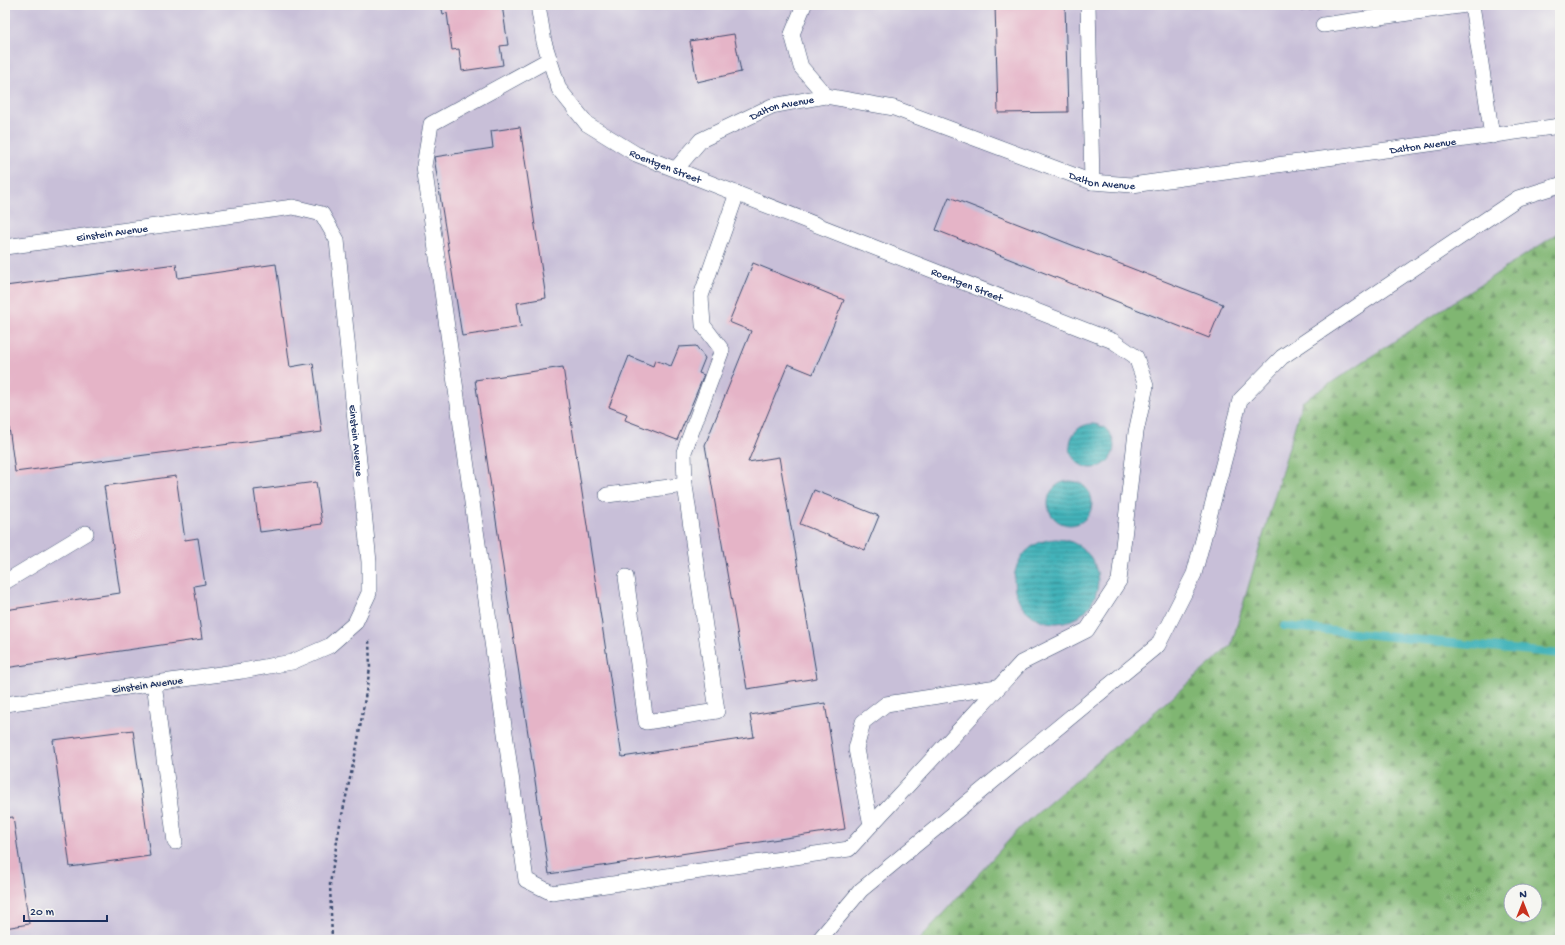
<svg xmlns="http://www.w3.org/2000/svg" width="1565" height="945" font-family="'Gochi Hand',sans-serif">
  <defs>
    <pattern id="forest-firs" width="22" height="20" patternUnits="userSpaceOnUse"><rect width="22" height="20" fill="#80b672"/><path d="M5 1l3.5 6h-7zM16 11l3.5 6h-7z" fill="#689461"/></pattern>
    <pattern id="water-rules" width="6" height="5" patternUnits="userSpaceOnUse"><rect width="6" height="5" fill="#43b3b9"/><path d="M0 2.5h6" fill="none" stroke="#37929a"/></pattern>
  </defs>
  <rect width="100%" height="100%" fill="#f6f6f2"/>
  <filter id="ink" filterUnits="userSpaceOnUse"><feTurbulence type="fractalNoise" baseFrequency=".025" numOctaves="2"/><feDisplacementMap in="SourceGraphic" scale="8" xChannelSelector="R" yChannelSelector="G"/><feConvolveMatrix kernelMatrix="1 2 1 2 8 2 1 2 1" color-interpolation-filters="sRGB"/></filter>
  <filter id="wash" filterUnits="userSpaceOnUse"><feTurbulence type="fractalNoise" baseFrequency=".012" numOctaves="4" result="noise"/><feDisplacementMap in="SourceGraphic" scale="16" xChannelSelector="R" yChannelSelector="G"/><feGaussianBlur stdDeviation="0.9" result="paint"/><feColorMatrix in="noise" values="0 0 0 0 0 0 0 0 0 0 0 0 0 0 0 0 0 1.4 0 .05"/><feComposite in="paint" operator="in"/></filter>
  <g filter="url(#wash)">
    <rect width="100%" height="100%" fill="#eee8d1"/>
    <path fill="#c8bfd8" d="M5,5h1555v227l-258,170 -71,244 -212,183 -100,111h-914z"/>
    <path fill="url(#forest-firs)" stroke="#4e7268" fill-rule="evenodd" d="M1560,232v708h-641l100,-111 212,-183 71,-244zM1511,891h24v24h-24z"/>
    <g fill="url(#water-rules)" stroke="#2f718c">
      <circle cx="1092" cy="446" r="22"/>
      <circle cx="1070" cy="503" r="22"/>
      <circle cx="1056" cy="581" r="42"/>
    </g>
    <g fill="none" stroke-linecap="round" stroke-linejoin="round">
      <path stroke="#43b3b9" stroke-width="8" d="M1284,626l276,28"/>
    </g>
    <g id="blocks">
      <g fill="#e5b4c7">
        <path d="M441,5h61l6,40 -8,1 3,19 -41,6 -3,-22 -7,1 -5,-37 -4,1z"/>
        <path d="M995,5h70l3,107 -70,1z"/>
        <path d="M1300,5h32l1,1 -32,4z"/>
        <path d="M734,34l7,38 -44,10 -7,-41z"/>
        <path d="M520,127l26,171 -29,5 4,24 -59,9 -28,-179 59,-9 -2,-17z"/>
        <path d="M949,197l274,107 -14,34 -273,-108z"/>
        <path d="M753,263l91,37 -31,74 -25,-10 -40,98 31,-5 38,221 -70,11 -42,-244 46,-114 -22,-9z"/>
        <path d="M176,264l2,14 98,-14 14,103 23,-4 9,69 -307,40 -10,-75v-111z"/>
        <path d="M696,346l9,12 -6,15 5,2 -27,65 -52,-20 2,-6 -18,-7 20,-51 24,10 2,-6 16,6 8,-19z"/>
        <path d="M563,367l59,390 132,-20 -4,-22 75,-12 20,126 -296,45 -74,-494z"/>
        <path d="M176,476l9,64 13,-2 7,46 -11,2 8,53 -197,29v-58l115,-17 -16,-107z"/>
        <path d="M316,482l6,42 -62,8 -6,-42z"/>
        <path d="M814,490l65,26 -14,34 -65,-26z"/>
        <path d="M133,730l17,126 -80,11 -17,-127z"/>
        <path d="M13,817l16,107 -24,4v-110z"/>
      </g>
    </g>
  </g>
  <g filter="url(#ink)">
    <use href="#blocks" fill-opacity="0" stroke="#3b4b6f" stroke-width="1"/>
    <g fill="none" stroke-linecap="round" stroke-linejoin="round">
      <defs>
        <g id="service">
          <path id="s1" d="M538,5l6,37 15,47 28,35 49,30 477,187 23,16 10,29 -10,46 -17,149 -32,49 -66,33 -172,186 -297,44 -26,-13 -102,-714 7,-42 119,-65"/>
          <path d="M804,5l-12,29 9,33 25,29"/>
          <path d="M1088,5l4,177"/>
          <path d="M1472,5l20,131"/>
          <path d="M1323,25l143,-20"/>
          <path id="s2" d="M676,169l25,-29 71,-34 54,-10 68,12 198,74 40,3 428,-59"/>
          <path id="s3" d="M5,247l288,-40 29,7 15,26 32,322v31l-14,30 -26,23 -37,16 -50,9 -237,33"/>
          <path d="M607,495l78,-10"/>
          <path d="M626,577l20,145 71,-11 -32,-226 -1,-33 38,-102 -19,-25 -2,-29 36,-103"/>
          <path d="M5,582l81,-49"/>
          <path d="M154,683l21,159"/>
          <path d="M871,825l-15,-76 7,-27 23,-18 111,-17"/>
          <path d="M819,940l42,-50 297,-245 36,-71 46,-174 42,-43 236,-159 42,-13"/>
        </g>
      </defs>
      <use href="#service" stroke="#3b4b6f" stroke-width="16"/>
      <path stroke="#3b4b6f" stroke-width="2.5" stroke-dasharray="3 3" stroke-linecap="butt" d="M332,940l-2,-56 9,-55 18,-83 13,-78 -1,-29"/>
      <use href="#service" stroke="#fff" stroke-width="15"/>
    </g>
  </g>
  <g text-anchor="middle" stroke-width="3" stroke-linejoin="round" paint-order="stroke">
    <g font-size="11" fill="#1b2f5e" stroke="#f6f6f2">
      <text dy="4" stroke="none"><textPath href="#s2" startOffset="126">Dalton Avenue</textPath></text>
      <text dy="4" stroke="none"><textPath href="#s2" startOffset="786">Dalton Avenue</textPath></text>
      <text dy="4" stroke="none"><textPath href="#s1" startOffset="221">Roentgen Street</textPath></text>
      <text dy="4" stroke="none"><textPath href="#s2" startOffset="462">Dalton Avenue</textPath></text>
      <text dy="4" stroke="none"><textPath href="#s3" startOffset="108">Einstein Avenue</textPath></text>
      <text dy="4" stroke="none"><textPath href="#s1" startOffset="545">Roentgen Street</textPath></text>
      <text dy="4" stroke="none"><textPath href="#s3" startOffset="552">Einstein Avenue</textPath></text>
      <text transform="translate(147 684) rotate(-8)" y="4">Einstein Avenue</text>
    </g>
  </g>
  <rect width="1565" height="945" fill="none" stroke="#f6f6f2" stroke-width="20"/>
  <g transform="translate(1523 903)"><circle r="19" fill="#f6f6f2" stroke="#9ea6b7"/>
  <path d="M0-3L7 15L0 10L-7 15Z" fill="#c8321e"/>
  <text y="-6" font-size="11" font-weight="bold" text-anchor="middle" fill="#1b2f5e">N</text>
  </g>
  <path d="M24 915v6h83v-6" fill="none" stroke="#1b2f5e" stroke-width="2"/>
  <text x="30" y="915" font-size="12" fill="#1b2f5e" stroke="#f6f6f2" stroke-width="3" paint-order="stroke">20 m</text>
</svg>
